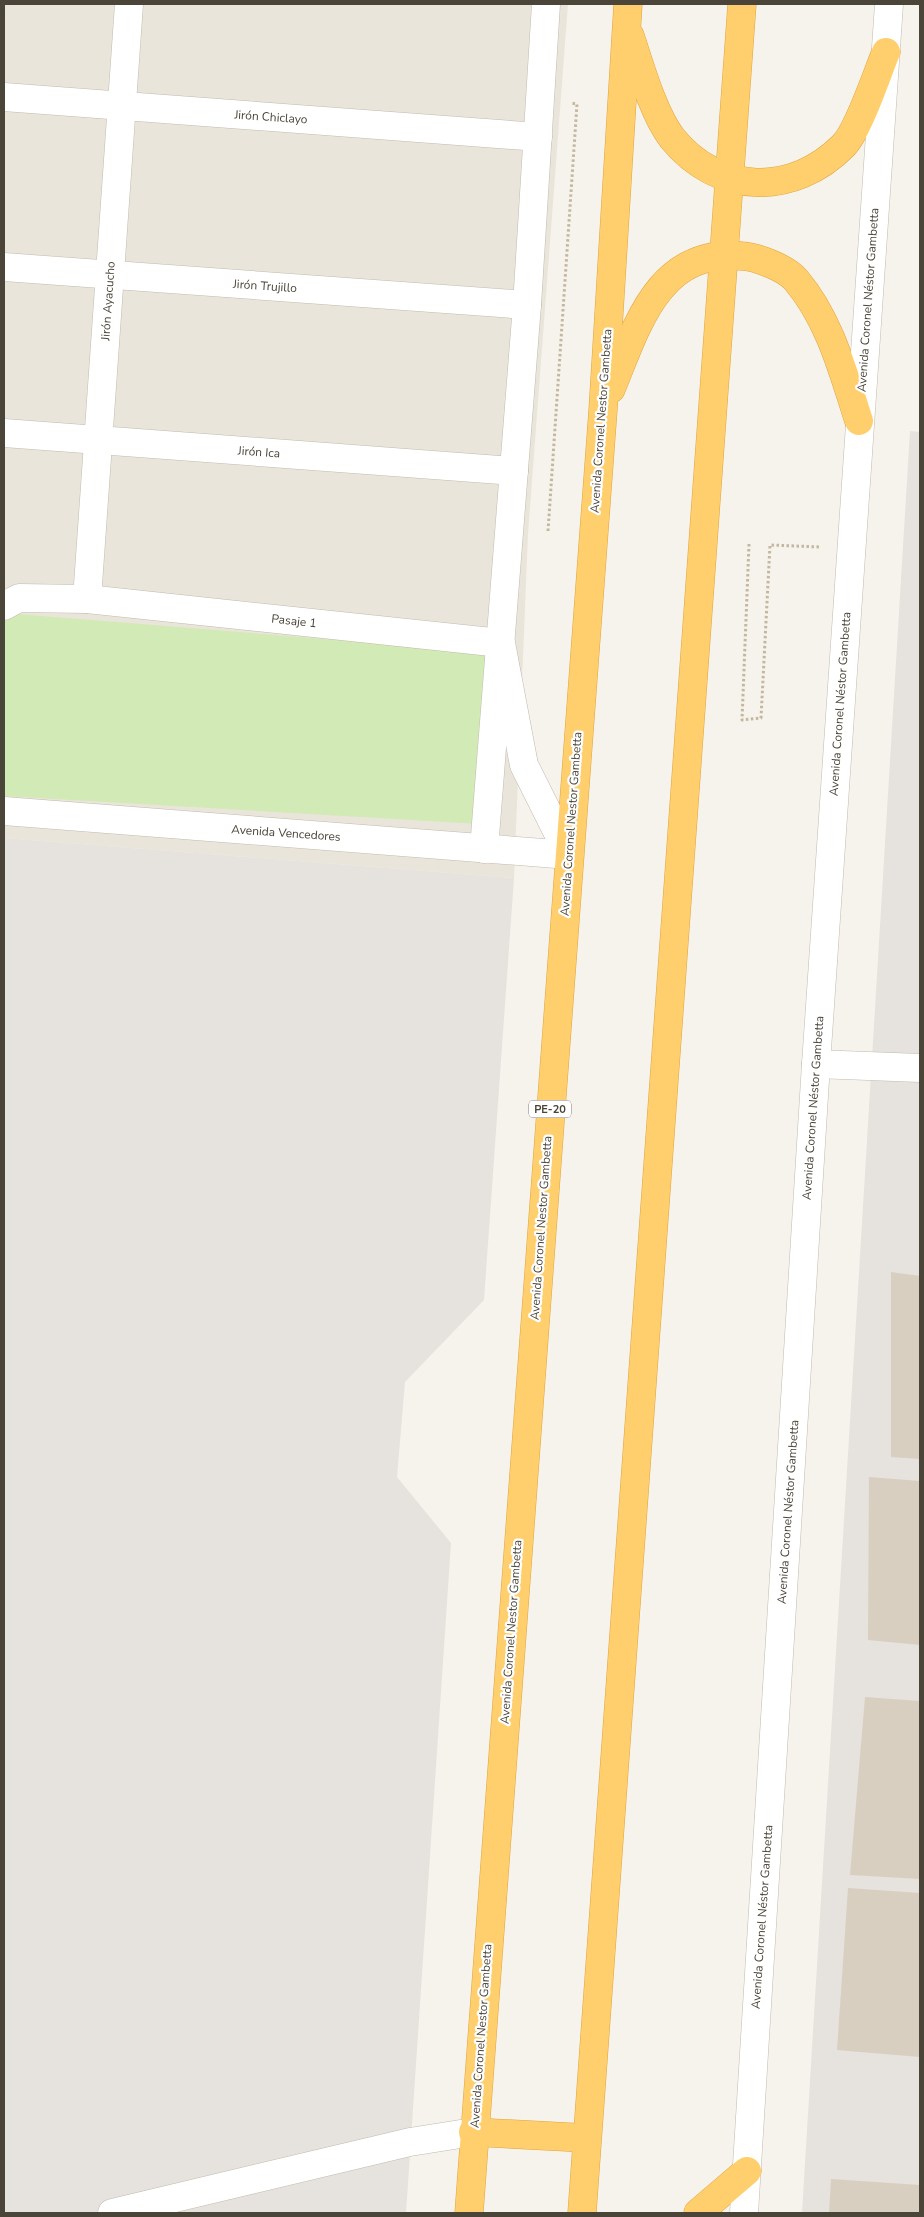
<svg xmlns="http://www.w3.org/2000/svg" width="924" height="2217" font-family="'Nunito Sans',sans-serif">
  <rect width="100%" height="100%" fill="#f6f3ec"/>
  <path fill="#eae5da" d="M4,4h564l-40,530 -14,344 -510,-40z"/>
  <g fill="#e6e2dd">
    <path d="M910,431l10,1v1781h-118z"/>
    <path d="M4,838l510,40 -30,422 -79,82 -8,95 54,66 -45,670h-402z"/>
  </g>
  <path fill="#d2eab5" d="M17,614l469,38 -6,172 -476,-28v-175z"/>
  <g fill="#d8cfc1">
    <path d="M891,1272l29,4v183l-29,-2z"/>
    <path d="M869,1477l51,4v164l-52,-5z"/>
    <path d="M865,1697l55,4v178l-70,-4z"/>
    <path d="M848,1888l72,5v164l-83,-7z"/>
    <path d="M831,2179l89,6v28h-91z"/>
  </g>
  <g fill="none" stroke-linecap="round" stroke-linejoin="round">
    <defs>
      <g id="minor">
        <path d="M4,97l534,40"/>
        <path d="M4,267l523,38"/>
        <path d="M4,433l510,38"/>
        <path d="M87,599l42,-595"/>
        <path d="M4,606l15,-8 68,1 414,44 23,122 45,90"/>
        <path d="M4,811l565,44"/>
        <path d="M484,849l43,-544 19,-301"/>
        <path d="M816,1064l104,4"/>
        <path d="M112,2213l298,-71 63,-10"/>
        <path d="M744,2213l72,-1149 73,-1060"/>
      </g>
      <g id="highway">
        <path d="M630,36c10,30 23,77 42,102 46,57 121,59 172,7 15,-16 33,-71 42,-93"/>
        <path d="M611,389c26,-63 47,-141 131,-133 15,1 44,12 54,24 34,40 47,92 63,141"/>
        <path d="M473,2132l113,6"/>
        <path d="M469,2213l134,-1803 25,-406"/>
        <path d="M582,2213l160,-2209"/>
        <path d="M698,2213l49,-42"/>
      </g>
    </defs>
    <use href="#minor" stroke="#c2bbae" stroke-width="29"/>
    <use href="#highway" stroke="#e0a43c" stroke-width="29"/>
    <g stroke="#c4b79f" stroke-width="3" stroke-dasharray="2.5 2.5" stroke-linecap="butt">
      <path d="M548,531l29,-427 -6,-1"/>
      <path d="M749,544l-7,176 19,-2 9,-173 50,2"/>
    </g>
    <use href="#minor" stroke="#fff" stroke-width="28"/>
    <use href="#highway" stroke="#ffcf6e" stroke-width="28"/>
  </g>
  <g text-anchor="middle" stroke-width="4.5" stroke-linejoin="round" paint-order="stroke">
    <rect fill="#fff" stroke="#817c74" stroke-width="1" x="529" y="1100.5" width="42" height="17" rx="4"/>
    <g font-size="11" font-weight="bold" fill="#4b4439">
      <text x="550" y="1113">PE-20</text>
    </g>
    <g font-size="12" fill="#4b4439" stroke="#fff">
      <text transform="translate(271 117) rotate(4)" y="4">Jirón Chiclayo</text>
      <text transform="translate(265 286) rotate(4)" y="4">Jirón Trujillo</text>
      <text transform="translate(868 300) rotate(-86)" y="4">Avenida Coronel Néstor Gambetta</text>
      <text transform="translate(108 301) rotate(-86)" y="4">Jirón Ayacucho</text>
      <text transform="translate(601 421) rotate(-86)" y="4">Avenida Coronel Nestor Gambetta</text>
      <text transform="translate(259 452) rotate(4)" y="4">Jirón Ica</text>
      <text transform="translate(294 621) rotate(6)" y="4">Pasaje 1</text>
      <text transform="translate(840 704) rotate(-86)" y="4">Avenida Coronel Néstor Gambetta</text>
      <text transform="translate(571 824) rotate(-86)" y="4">Avenida Coronel Nestor Gambetta</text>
      <text transform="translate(286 833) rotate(4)" y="4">Avenida Vencedores</text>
      <text transform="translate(813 1108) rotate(-86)" y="4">Avenida Coronel Néstor Gambetta</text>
      <text transform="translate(541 1228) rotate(-86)" y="4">Avenida Coronel Nestor Gambetta</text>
      <text transform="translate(788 1512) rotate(-86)" y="4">Avenida Coronel Néstor Gambetta</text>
      <text transform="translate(511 1632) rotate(-86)" y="4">Avenida Coronel Nestor Gambetta</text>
      <text transform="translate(762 1917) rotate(-86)" y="4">Avenida Coronel Néstor Gambetta</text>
      <text transform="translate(481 2036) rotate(-86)" y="4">Avenida Coronel Nestor Gambetta</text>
    </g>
  </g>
  <rect width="924" height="2217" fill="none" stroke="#4b4439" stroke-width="10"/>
</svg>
